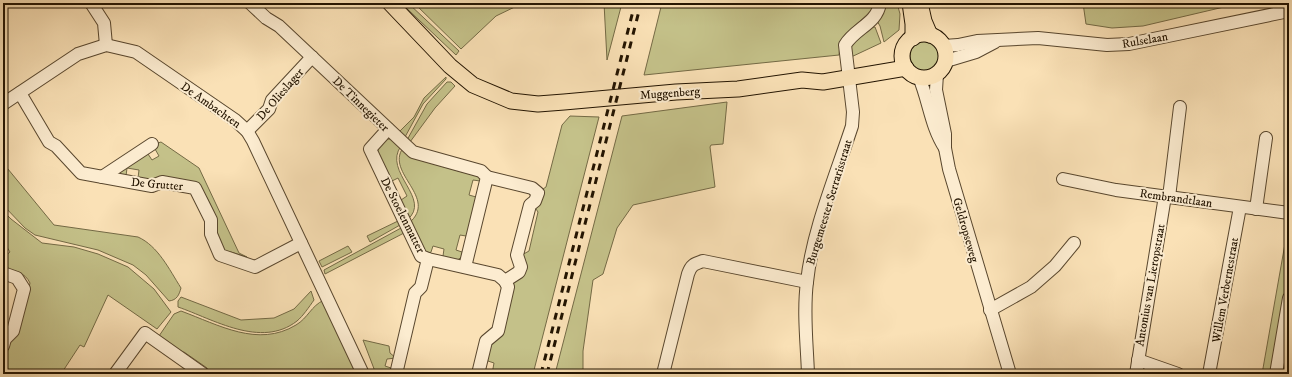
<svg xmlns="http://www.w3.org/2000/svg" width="1292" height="377" font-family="'IM FELL DW Pica',serif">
  <rect width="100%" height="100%" fill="#fae1b6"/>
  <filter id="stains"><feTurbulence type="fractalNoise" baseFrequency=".005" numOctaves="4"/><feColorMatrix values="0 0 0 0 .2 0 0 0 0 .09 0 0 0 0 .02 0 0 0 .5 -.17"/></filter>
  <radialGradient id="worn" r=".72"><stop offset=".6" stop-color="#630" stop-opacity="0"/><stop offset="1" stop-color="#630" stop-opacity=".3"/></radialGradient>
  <g fill="#c4c189" stroke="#746a45">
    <path d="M401,3h7l51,48 -3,4z"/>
    <path d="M414,3h109l-27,13 -35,33z"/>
    <path d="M604,3h18l-15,57z"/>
    <path d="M662,3h214c-12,22 -36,24 -37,52l-195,20z"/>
    <path d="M884,3h13l3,11 -1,16 -15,12 -4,-16 -3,-5z"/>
    <path d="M1083,3h158l-98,23 -31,2 -26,-4z"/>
    <path d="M869,27h6l6,16 -32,15c-3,-14 11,-22 20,-31z"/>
    <circle cx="926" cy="56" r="16"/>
    <path d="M446,77v2l-23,25 -18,33 -6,-5 15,-15 10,-19z"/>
    <path d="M447,82h4l4,4 -20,22 -25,34 -3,-2 20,-36z"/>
    <path d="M727,102l-4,42 -12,1 -1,2 5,40 -82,18 -16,23 -14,46 -10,6 -10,71v23h-28l67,-258z"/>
    <path d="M570,116l29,1 -66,257h-41l2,-11 -6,-2 -2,-4 34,-101 9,-5 9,-39 -2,-3 -5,3 9,-21 6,-4 16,-62z"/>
    <path d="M385,139h9l7,7c-19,26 32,53 6,74l-8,-16 2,-4 6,-4 -9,-18 -6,3 -15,-25 2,-10z"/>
    <path d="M161,142l38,26 40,85 8,4 -16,-5h-7c-6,-12 -14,-25 -10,-40l-8,-16 -68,-18 1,-8 -12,-2 -1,8 -5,1 -4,-6 28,-18 3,1 4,6 7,-4 -4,-7 3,-6z"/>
    <path d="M403,148l29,13 2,3 28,8 4,-2 17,9 -3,2 -7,-1 -4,15 7,2 2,4 -8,32 -4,3 -6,-1 -4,15 6,2 2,3 -9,7 -10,-3 -2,-3 1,-7 -11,-3 -2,6 -4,3 -18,-32c30,-25 -24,-50 -6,-75z"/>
    <path d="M3,163l51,62 84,12c20,9 31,32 43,51 -2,7 -4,12 -12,13l-23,-26 -13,-10 -35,-15 -63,-15 -10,-7 -22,-23z"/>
    <path d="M3,211l8,8 31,24 32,4 24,7 30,13 26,22 17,23 -14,17 -49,-34 -24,52 -4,-2 -19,29h-58v-11l6,-23 8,-5 13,-52c-5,-11 -16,-12 -27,-16v-9l7,-6 -7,-11z"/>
    <path d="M398,221l2,4 -30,17 -3,-6z"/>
    <path d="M1289,221v51l-17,102h-10z"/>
    <path d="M401,228l3,5 -79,41 -1,-4z"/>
    <path d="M348,246l4,6 -30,15 -3,-6z"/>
    <path d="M311,291l3,9c-5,7 -11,16 -17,21 -36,28 -84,-2 -119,-14v-6l3,-4 60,23 33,-2 20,-9z"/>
    <path d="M324,300l34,74h-149l-2,-6 -23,-16 -5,1 -20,-17 15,-22 7,-3c38,14 77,37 115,14 12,-7 15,-19 28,-25z"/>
    <path d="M363,340l26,6 1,7 6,5 -9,1 -2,7 6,2 1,6h-16z"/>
  </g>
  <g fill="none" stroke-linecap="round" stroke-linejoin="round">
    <defs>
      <g id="minor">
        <path d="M91,3l13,20 2,22"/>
        <path d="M250,3l16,15 13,8 134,126 68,19 6,6 -22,90"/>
        <path d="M944,46l14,-1 19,-4 61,-3 69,7 22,-1 160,-33"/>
        <path d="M946,61l30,-9 19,-10"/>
        <path d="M937,74l-1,16 9,44v14l4,21 61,205"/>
        <path d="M919,77c10,24 12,50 26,71"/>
        <path d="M20,93l29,49 7,4 25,27 71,13 10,-4 33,6 16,32v14l9,21 35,12 46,-24"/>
        <path d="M3,104l75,-50 28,-9 30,7 99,68 12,11 6,10 110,233"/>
        <path d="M388,129l-18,20 51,107 7,3 -7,28 -6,6 -19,81"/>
        <path d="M247,131l22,-22 3,-9 40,-43"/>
        <path d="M102,177l50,-33"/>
        <path d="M487,177l45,11 6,5 -3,8 -5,4 -13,50 4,12 -2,5 -14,9"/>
        <path d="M1063,179l53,11 173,23"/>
        <path d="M1169,197l11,-90"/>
        <path d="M1256,209l10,-71"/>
        <path d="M428,259l70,16 7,6 3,6 -10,44 -12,10 -8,33"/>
        <path d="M3,273l14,5 7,11 -11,42 -8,8 -2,7"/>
        <path d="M990,310l41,-23 24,-21 19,-23"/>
        <path d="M1138,360l40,14"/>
        <path d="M115,374l30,-41 58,41"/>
        <path d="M663,374l25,-100c3,-9 6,-10 15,-13l104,21"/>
        <path d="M808,374c-1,-30 -5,-62 -1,-92 5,-50 29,-107 45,-156l1,-14 -8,-67c10,-17 32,-21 35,-42"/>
        <path d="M1136,374l29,-178"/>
        <path d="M1209,374l31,-167"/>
        <path d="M1276,374l13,-76"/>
      </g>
      <g id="major">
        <path d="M390,3l60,63 23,19 38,16 27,3 26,-2 112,-10 62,-3 64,-9 21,2 83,-14"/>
        <path d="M910,3l3,21v14"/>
        <path d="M920,3l4,18 6,14"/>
        <circle cx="924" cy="56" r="22"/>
      </g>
    </defs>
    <use href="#minor" stroke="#59472e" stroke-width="14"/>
    <use href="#major" stroke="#231401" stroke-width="17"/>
    <use href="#minor" stroke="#fcecd0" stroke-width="12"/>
    <use href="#major" stroke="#fae1b6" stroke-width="15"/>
    <g stroke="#231401" stroke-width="3" stroke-dasharray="7 7" stroke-linecap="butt">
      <path d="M541,374l94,-371"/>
      <path d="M547,374l94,-371"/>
    </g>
  </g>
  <g text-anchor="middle" stroke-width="4" stroke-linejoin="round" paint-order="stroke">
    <g font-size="12" fill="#231401" stroke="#fcecd0">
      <text transform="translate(1145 40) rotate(-10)" y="4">Rulselaan</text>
      <text transform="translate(670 93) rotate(-4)" y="4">Muggenberg</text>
      <text transform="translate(280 94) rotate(-49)" y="4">De Olieslager</text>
      <text transform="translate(361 104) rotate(44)" y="4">De Tinnegieter</text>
      <text transform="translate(211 105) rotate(35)" y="4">De Ambachten</text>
      <text transform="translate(157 184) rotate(5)" y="4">De Grutter</text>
      <text transform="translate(1176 198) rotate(8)" y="4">Rembrandtlaan</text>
      <text transform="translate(829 202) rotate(-73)" y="4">Burgemeester Serrarisstraat</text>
      <text transform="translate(403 215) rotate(63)" y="4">De Stoelenmatter</text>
      <text transform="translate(966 230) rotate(74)" y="4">Geldropseweg</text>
      <text transform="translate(1150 285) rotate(-80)" y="4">Antonius van Lieropstraat</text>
      <text transform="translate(1225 290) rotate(-80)" y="4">Willem Verbernestraat</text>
    </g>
  </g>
  <rect width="1292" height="377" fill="none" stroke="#fae1b6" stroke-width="16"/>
  <rect x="4" y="4" width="1284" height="369" fill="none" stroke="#231401" stroke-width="2"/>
  <rect x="8" y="8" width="1276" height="361" fill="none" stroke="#231401"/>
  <rect width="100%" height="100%" filter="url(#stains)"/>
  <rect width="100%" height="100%" fill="url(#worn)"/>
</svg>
